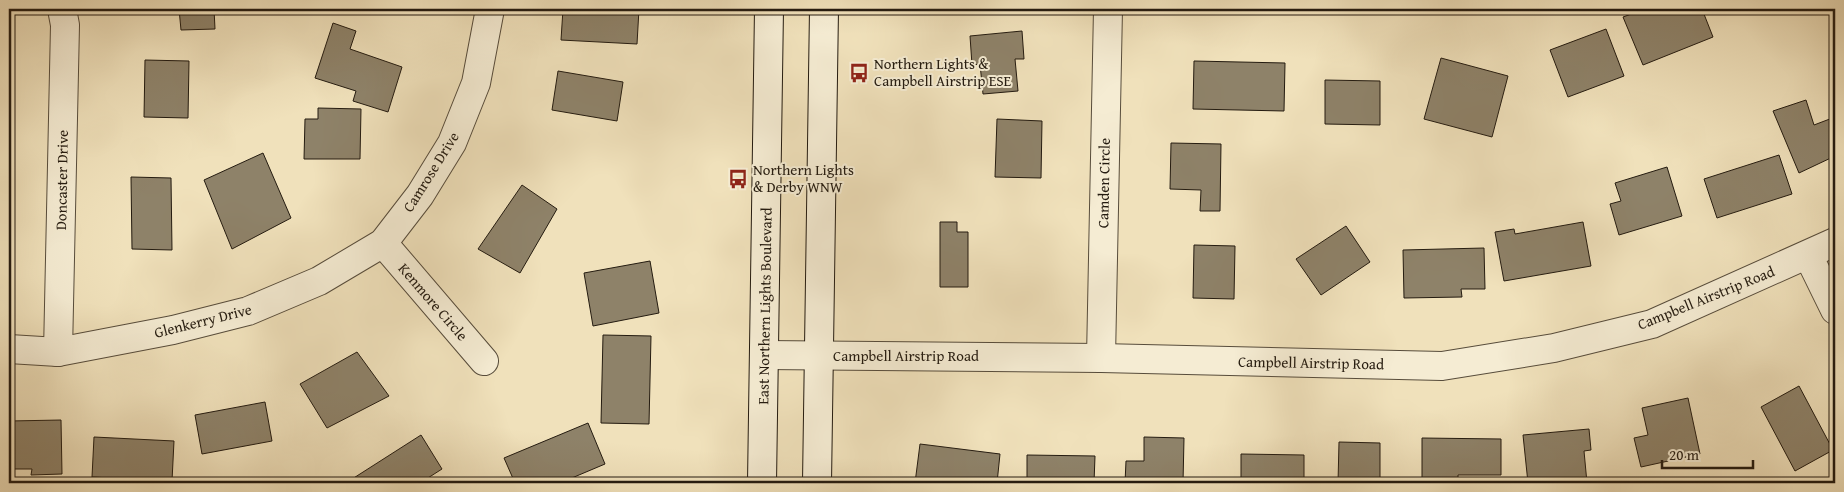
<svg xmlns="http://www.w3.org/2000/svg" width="1844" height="492" font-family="'Gentium Book Plus',serif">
  <rect width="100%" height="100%" fill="#f0e1bb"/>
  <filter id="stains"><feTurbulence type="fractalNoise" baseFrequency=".004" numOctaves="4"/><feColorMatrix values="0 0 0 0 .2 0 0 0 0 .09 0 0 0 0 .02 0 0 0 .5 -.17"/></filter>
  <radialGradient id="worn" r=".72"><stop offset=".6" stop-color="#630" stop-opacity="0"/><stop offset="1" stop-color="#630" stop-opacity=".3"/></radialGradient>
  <g fill="#8e8269" stroke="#241b10">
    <path d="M179,9h35l1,20 -34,1z"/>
    <path d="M563,9h76l-2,35 -76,-4z"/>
    <path d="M1645,9h57l11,28 -70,28 -20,-48z"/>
    <path d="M333,23l23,8 -6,18 52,18 -14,45 -35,-11 3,-10 -41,-13z"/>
    <path d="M1606,29l18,47 -56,21 -18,-47z"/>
    <path d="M1022,31l2,28h-9l3,32 -35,3 -3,-30 -8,1 -2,-29z"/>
    <path d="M1441,58l67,18 -16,61 -68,-18z"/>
    <path d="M145,60l44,1 -1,57 -44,-1z"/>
    <path d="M1194,61l91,2 -1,48 -91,-2z"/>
    <path d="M558,71l65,11 -6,39 -65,-11z"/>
    <path d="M1325,80l55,1v44l-55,-1z"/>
    <path d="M1806,100l8,25 21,-8v39l-36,17 -26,-62z"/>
    <path d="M318,108l43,1 -1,50h-56l1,-40h13z"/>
    <path d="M997,119l45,2 -1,57 -46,-1z"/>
    <path d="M1171,143l50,1 -1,67h-20l1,-21 -31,-1z"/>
    <path d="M263,153l28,65 -59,31 -28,-69z"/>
    <path d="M1779,155l13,39 -75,24 -13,-39z"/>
    <path d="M1667,167l15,49 -63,19 -9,-31 11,-3 -6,-18z"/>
    <path d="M131,177l40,1 1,72 -40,-1z"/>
    <path d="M522,185l35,24 -37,64 -42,-24z"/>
    <path d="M940,222h17v10h11v55h-28z"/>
    <path d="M1583,222l8,44 -87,15 -9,-49 19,-3 1,5z"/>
    <path d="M1346,226l24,36 -49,33 -25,-36z"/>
    <path d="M1194,245l41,1 -1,53 -41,-1z"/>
    <path d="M1484,248l1,41h-24l1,8 -58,1 -1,-48z"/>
    <path d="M650,261l9,52 -66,13 -9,-53z"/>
    <path d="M603,335l48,1 -2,88 -48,-1z"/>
    <path d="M357,352l32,44 -62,32 -27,-44z"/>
    <path d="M1799,386l34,64 -38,21 -34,-64z"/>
    <path d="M1688,398l12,56 -59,13 -7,-29 14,-3 -6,-27z"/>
    <path d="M265,402l7,39 -70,13 -7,-39z"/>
    <path d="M61,420l1,54 -31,1 1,-6h-23v-48z"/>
    <path d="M588,423l17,41 -45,19h-45l-11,-25z"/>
    <path d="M1589,429l2,21 -7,1 3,32h-59l-5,-48z"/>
    <path d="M421,435l21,34 -22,14h-69l-2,-2z"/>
    <path d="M94,437l80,4 -2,40 -80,-4z"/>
    <path d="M1144,437l40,1 -1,45h-58l1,-22h18z"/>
    <path d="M1422,438l79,1v36h-43v8h-36z"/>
    <path d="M1339,442l41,1v40h-42z"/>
    <path d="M920,444l80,10 -3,29h-82z"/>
    <path d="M1241,454l63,1v28h-63z"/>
    <path d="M1027,455l68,1 -1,27h-67z"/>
  </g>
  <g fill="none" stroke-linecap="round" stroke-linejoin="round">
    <defs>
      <g id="street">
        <path d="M383,243l101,118"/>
        <path d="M1808,255l27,55"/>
        <path d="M9,349l49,3 115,-22 75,-19 71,-30 64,-38 37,-48 32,-52 24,-60 14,-74"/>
        <path d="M58,352l7,-327 -3,-16"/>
        <path d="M765,355l336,3 341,8 112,-18 98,-24 183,-82"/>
        <path d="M1101,358l7,-349"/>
      </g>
      <g id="secondary">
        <path d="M762,483l7,-474"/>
        <path d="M817,483l7,-474"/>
      </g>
    </defs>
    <use href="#street" stroke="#574c3b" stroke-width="30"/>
    <use href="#secondary" stroke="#241b10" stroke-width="30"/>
    <use href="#street" stroke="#f5ecd3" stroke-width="28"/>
    <use href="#secondary" stroke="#f5ecd3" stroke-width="28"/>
  </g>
  <defs>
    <symbol id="bus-bare" viewBox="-9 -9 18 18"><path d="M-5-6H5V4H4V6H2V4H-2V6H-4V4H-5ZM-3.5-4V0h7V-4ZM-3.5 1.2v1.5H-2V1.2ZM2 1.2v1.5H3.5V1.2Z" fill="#8f2418" stroke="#f5ecd3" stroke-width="2.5" paint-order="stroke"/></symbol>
  </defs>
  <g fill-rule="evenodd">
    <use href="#bus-bare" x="845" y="59" width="28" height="28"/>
    <use href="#bus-bare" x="724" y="165" width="28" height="28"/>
  </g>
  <g text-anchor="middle" stroke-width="4" stroke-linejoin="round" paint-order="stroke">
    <g font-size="15" fill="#241b10" stroke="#f5ecd3" text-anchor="start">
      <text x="874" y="69">Northern Lights &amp;<tspan x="874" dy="17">Campbell Airstrip ESE</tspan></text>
      <text x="753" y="175">Northern Lights<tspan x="753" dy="17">&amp; Derby WNW</tspan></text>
    </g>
    <g font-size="15" fill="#241b10" stroke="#f5ecd3">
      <text transform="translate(431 172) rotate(-58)" y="5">Camrose Drive</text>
      <text transform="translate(62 180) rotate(-89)" y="5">Doncaster Drive</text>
      <text transform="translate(1104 183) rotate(-89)" y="5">Camden Circle</text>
      <text transform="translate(1706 298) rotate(-22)" y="5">Campbell Airstrip Road</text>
      <text transform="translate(433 302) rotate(49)" y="5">Kenmore Circle</text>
      <text transform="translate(765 306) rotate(-89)" y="5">East Northern Lights Boulevard</text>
      <text transform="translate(203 321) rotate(-14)" y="5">Glenkerry Drive</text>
      <text x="906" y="361">Campbell Airstrip Road</text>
      <text transform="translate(1311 363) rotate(1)" y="5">Campbell Airstrip Road</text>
    </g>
  </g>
  <rect width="1844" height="492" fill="none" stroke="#f0e1bb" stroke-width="30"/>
  <rect x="10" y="10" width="1824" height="472" fill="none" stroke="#241b10" stroke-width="2.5"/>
  <rect x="15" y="15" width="1814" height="462" fill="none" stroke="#241b10"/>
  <path d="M1662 460v8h91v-8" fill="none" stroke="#241b10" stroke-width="2.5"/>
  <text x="1669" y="460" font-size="15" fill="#241b10" stroke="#f5ecd3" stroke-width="4" paint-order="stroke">20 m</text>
  <rect width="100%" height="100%" filter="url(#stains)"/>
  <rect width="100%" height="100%" fill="url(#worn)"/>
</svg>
